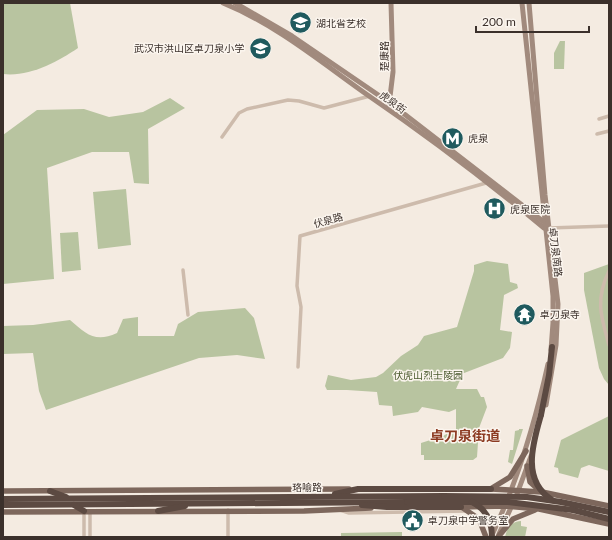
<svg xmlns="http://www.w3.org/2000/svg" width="612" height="540" font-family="Lato,'Noto Sans SC',sans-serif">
  <rect width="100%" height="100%" fill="#f4ebe1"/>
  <g fill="#b8c4a0">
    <path d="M3,3h67l8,45c-21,14 -48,29 -75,26z"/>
    <path d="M560,41h5l-1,28h-10v-16z"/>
    <path d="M170,98l15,10 -37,21 1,55 -15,-1 -5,-31h-37l-45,16 7,111 -51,5v-149l34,-25 47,-1 25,8 34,-5z"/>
    <path d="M126,189l5,56 -33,4 -5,-57z"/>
    <path d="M78,232l3,38 -19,2 -2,-39z"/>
    <path d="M487,261l21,3 2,18 7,2 1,4 -14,7 -4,35 12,2 -2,16 -7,10 -44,17 1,5 -4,9h21l4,8h3l3,10 -8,21 -2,29 -4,3h-49v-5h-3v-12l22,-7 13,-7v-20l-7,3 -27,-5 -4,5 -25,4 -1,-10 -13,-1 -2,-13 -30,-2h-20l-2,-4 3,-11 23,5 25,-3 7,-4 18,-17 17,-11 6,-9 33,-9 17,-56v-6z"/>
    <path d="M609,264v121l-5,-6 -5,-11 -15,-78v-17z"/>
    <path d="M245,308l9,10 11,41 -28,-4 -38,3 -153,52 -7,-19 -6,-38 -30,1v-28l30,-1 37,-5c16,14 25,23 47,13l6,-14 15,-2v19h36l4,-12 20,-12z"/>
    <path d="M609,416v55l-20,-6 -8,3 -3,10 -19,-5 -1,-5 -4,-1 7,-27z"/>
    <path d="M519,429h4l-11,35 -4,-2 2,-12h3l2,-19 4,-1z"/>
    <path d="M521,521v5l6,1 -2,10h-20c2,-9 6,-15 16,-16z"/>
    <path d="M402,532v5h-61v-4z"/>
  </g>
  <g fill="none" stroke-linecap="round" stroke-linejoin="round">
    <g stroke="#cdbbac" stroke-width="3.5">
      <path d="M599,119l10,-3"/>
      <path d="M597,134l12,-3"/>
      <path d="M222,137l17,-24 8,-4 41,-9 11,1 25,7 46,-12"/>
      <path d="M549,228l60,-2"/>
      <path d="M183,270l5,45"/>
      <path d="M609,271c-14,28 -8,46 0,74"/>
      <path d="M298,367l3,-60 -4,-21 3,-50 186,-53"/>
      <path d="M228,510v27"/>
      <path d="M340,510l9,3 118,-2"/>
      <path d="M84,511v26"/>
      <path d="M90,537v-26"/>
    </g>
    <g stroke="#a18a7d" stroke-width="5">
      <path d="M223,3c54,22 99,60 146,93 60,41 119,86 175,132"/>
      <path d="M235,3l57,33 98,67 154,119"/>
      <path d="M522,3l31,293v27l-2,27"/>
      <path d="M529,3l16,192 13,109 -2,41 -10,60"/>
      <path d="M389,105l4,-33 -2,-69"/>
      <path d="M517,494l14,-38"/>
      <path d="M499,534l14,-31"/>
      <path d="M492,535c26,-55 43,-112 56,-171"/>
    </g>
    <g stroke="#7d675c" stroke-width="5.5">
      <path d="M527,466l3,16 10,9"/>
      <path d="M492,488l18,-11 16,-26"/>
      <path d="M491,489l51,3 67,14"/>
      <path d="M3,491l346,-2"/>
      <path d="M461,507l45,-1 33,3 70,15"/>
      <path d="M463,508l16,11 7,18"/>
      <path d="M3,512l301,-1 67,-3"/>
      <path d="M498,537l15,-18 22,-9"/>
    </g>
    <g stroke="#5c4a42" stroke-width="6">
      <path d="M541,415l8,-40 3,-28"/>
      <path d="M50,491l16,6"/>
      <path d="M335,494l23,-5h133"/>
      <path d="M3,499l441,-3"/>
      <path d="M3,505l404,-3"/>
      <path d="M74,505l10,6"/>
      <path d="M362,505l25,2h74"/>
      <path d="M573,510l36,9"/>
      <path d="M158,511l27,-5"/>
    </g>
    <g stroke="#5c4a42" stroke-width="6">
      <path d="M541,415c-8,28 -20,65 11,85"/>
      <path d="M444,496l83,1 34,5 48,10"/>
      <path d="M407,502h101l65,8"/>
      <path d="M472,502c14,7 20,20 20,35"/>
    </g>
  </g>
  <defs>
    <symbol id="school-disc" viewBox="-11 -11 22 22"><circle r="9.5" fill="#1f5a5e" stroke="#fbf5ee"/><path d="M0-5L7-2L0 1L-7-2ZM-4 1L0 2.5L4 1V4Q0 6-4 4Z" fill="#fff"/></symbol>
    <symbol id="metro-disc" viewBox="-11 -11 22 22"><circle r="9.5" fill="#1f5a5e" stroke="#fbf5ee"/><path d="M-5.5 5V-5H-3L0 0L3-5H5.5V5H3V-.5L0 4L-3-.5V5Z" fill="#fff"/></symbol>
    <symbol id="hospital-disc" viewBox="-11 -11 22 22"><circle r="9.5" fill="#1f5a5e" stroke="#fbf5ee"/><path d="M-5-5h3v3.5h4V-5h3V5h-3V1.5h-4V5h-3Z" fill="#fff"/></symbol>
    <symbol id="temple-disc" viewBox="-11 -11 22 22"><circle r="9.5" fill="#1f5a5e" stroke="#fbf5ee"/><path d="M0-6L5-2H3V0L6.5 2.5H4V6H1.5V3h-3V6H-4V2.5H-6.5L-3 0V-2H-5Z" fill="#fff"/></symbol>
    <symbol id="civic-disc" viewBox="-11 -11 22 22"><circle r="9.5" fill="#1f5a5e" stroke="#fbf5ee"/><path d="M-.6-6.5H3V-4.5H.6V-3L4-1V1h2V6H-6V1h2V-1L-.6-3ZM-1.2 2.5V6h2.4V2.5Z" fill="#fff"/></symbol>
  </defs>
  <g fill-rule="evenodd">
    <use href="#school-disc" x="288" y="10" width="25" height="25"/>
    <use href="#school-disc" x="248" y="36" width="25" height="25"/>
    <use href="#metro-disc" x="440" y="126" width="25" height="25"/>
    <use href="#hospital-disc" x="482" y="196" width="25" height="25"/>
    <use href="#temple-disc" x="512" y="302" width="25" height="25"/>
    <use href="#civic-disc" x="400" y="508" width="25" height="25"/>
  </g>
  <g text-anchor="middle" stroke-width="3" stroke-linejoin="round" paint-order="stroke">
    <g font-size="10" fill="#3b302b" stroke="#fbf5ee" text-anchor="start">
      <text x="316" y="27">湖北省艺校</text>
      <text x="244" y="52" text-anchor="end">武汉市洪山区卓刀泉小学</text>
      <text x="468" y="142">虎泉</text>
      <text x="510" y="213">虎泉医院</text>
      <text x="540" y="318">卓刀泉寺</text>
      <text x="428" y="524">卓刀泉中学警务室</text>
    </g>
    <g font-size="10" fill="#3b302b" stroke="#fbf5ee">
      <text transform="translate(384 56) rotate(-90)" y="4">楚康路</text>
      <text transform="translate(393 102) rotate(36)" y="4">虎泉街</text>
      <text transform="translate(328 220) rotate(-16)" y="4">伏泉路</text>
      <text transform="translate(556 252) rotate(83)" y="4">卓刀泉南路</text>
      <text x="307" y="491">珞喻路</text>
    </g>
    <g font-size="10" fill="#4a5a2e" stroke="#fbf5ee">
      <text x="428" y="379">伏虎山烈士陵园</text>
    </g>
    <g font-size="14" font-weight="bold" fill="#8c3b22" stroke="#fbf5ee">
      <text x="465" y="441">卓刀泉街道</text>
    </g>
  </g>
  <rect width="612" height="540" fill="none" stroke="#3b302b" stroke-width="8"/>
  <path d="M476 26v6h113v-6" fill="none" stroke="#3b302b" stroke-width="2"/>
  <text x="482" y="26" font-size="12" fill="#3b302b" stroke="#fbf5ee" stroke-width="3" paint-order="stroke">200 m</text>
</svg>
